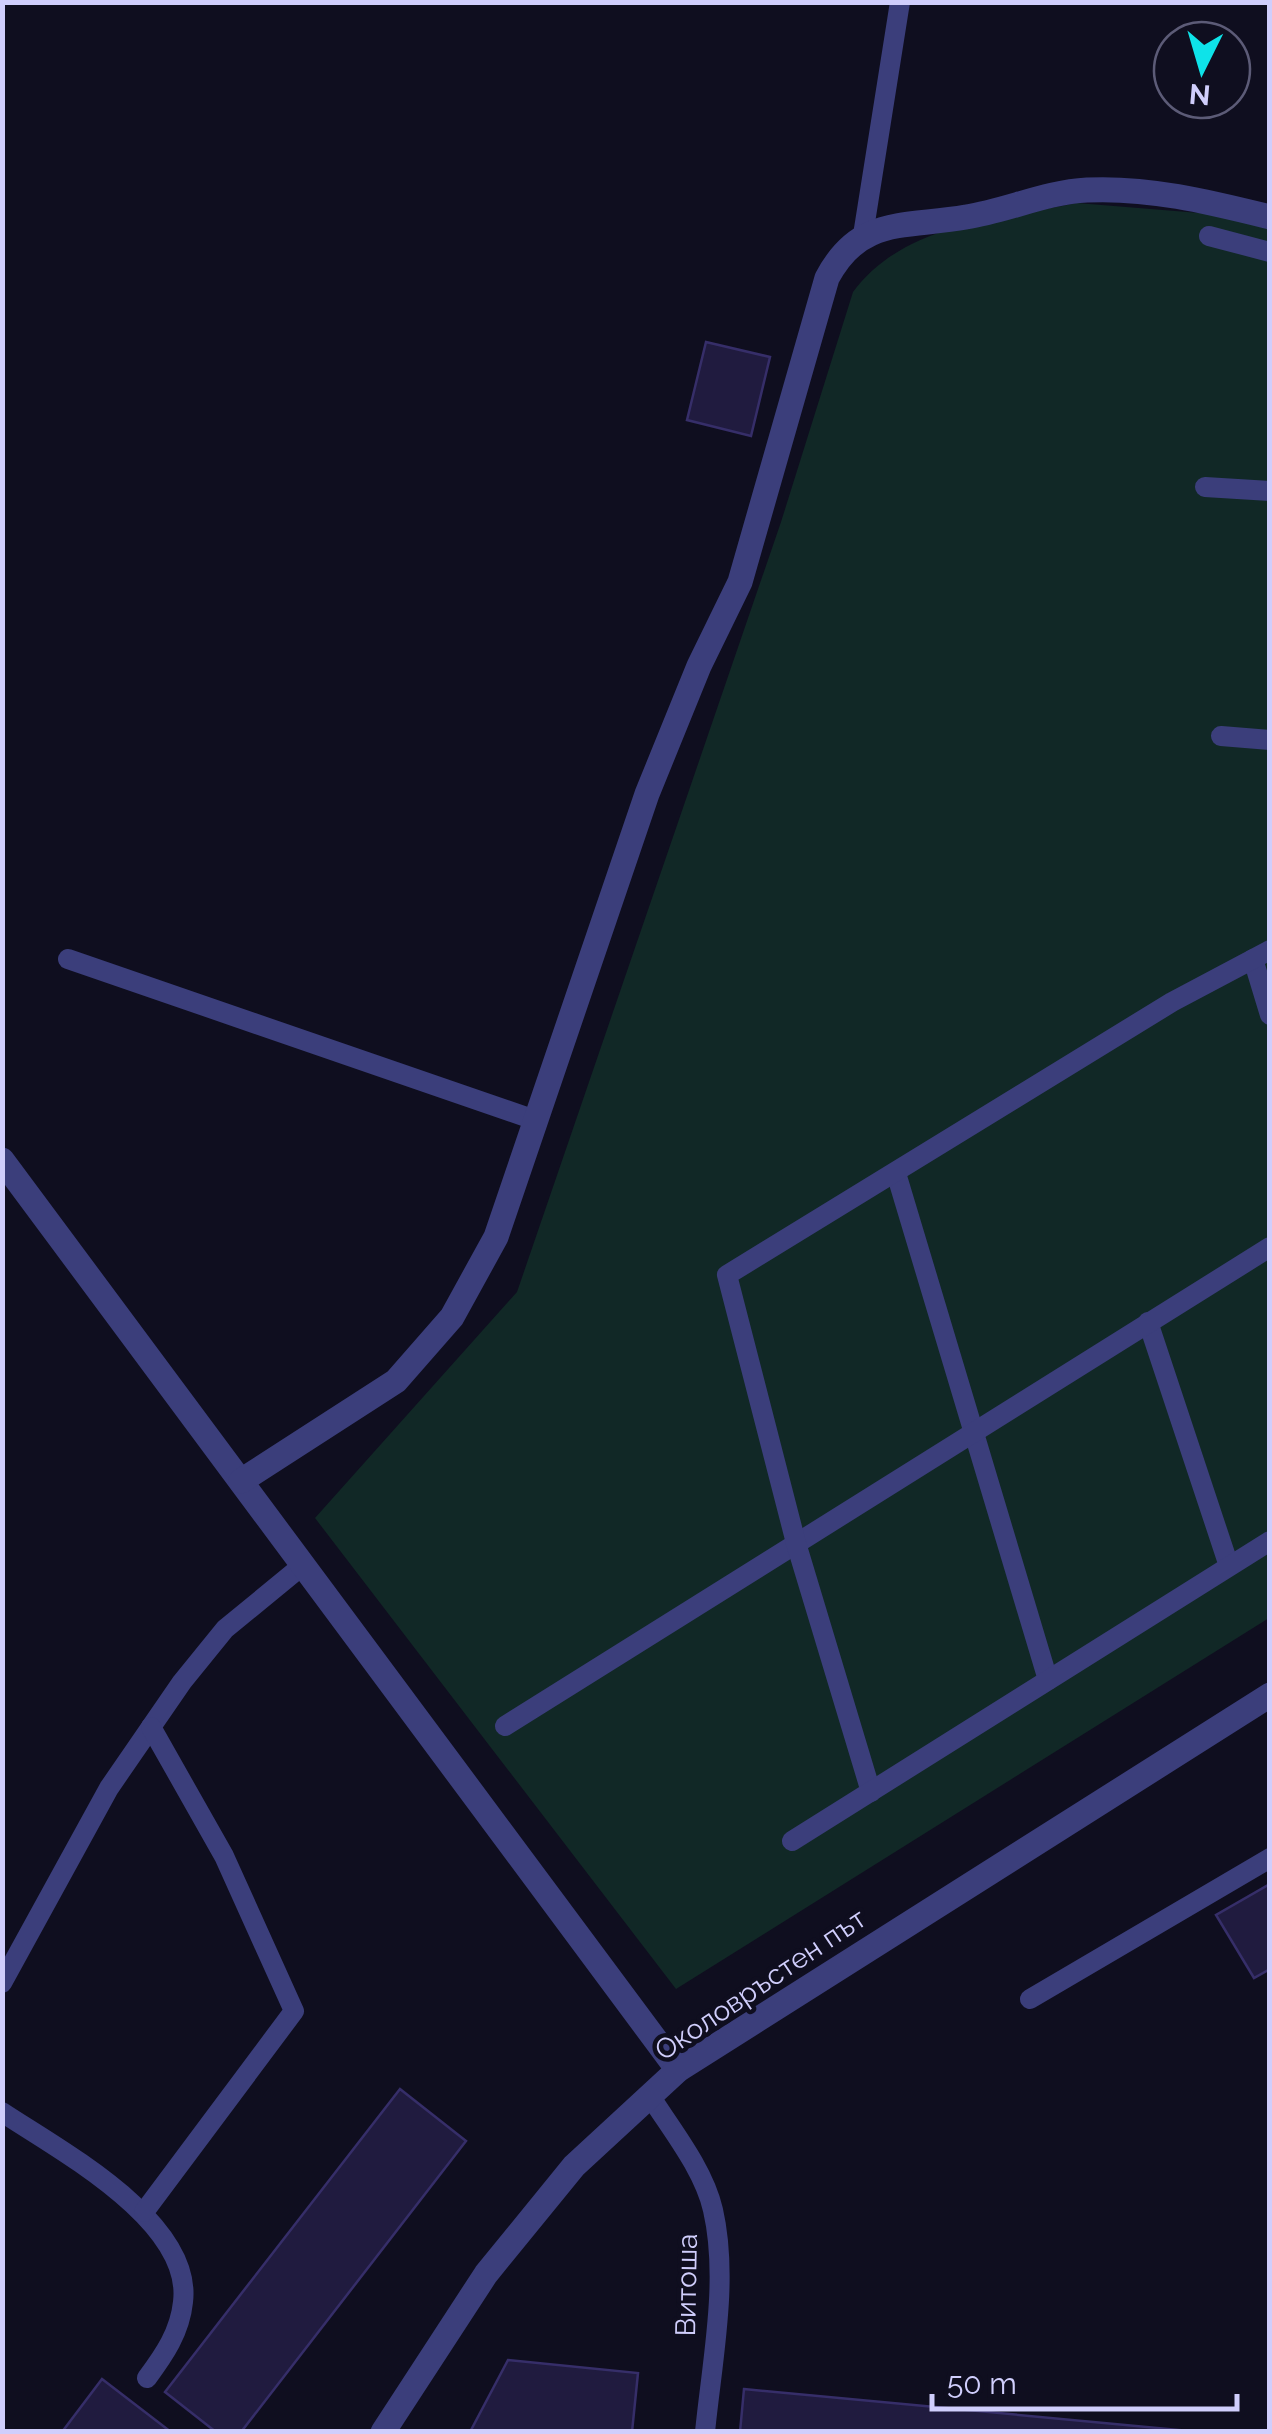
<svg xmlns="http://www.w3.org/2000/svg" width="1272" height="2434" font-family="Raleway,sans-serif">
  <rect width="100%" height="100%" fill="#0f0e1f"/>
  <path fill="#112826" d="M1077,203l147,12 45,11v1392l-593,371 -361,-471 202,-226 264,-770 72,-230c51,-69 146,-73 224,-89z"/>
  <g fill="#201b3f" stroke="#362e69" stroke-width="2.5">
    <path d="M706,342l64,15 -19,79 -64,-16z"/>
    <path d="M1270,1884v85l-16,9 -38,-63z"/>
    <path d="M400,2089l66,52 -225,291h-25l-51,-40z"/>
    <path d="M508,2360l130,13 -6,59h-162z"/>
    <path d="M102,2379l69,53h-109z"/>
    <path d="M744,2389l456,43h-460z"/>
  </g>
  <g fill="none" stroke-linecap="round" stroke-linejoin="round">
    <g stroke="#3b3e7b" stroke-width="20">
      <path d="M863,235l37,-233"/>
      <path d="M1209,236l61,16"/>
      <path d="M1205,487l65,4"/>
      <path d="M1221,736l49,4"/>
      <path d="M68,959l467,161"/>
      <path d="M1253,959l17,56"/>
      <path d="M896,1173l152,507"/>
      <path d="M1148,1322l81,244"/>
      <path d="M505,1726l765,-479"/>
      <path d="M871,1792l-75,-249 -69,-268 445,-273 98,-52"/>
      <path d="M792,1841l478,-300"/>
      <path d="M2,1983l107,-195 73,-106 43,-53 78,-64"/>
      <path d="M1030,1999l240,-141"/>
      <path d="M650,2096c22,34 54,74 63,114 16,70 -1,151 -8,222"/>
      <path d="M2,2112c57,38 191,109 181,190 -3,30 -19,53 -36,76"/>
      <path d="M144,2212l150,-201 -70,-155 -73,-129"/>
    </g>
    <g stroke="#3b3e7b" stroke-width="25">
      <path d="M2,1160l676,910"/>
      <path d="M241,1481l155,-100 56,-64 44,-80 151,-443 52,-128 41,-84 87,-304c33,-62 77,-50 139,-61 40,-6 80,-25 121,-27 62,-3 122,12 183,27"/>
    </g>
    <path stroke="#3b3e7b" stroke-width="25" d="M383,2432l103,-158 88,-108 104,-96 592,-375"/>
  </g>
  <g text-anchor="middle" stroke-width="9" stroke-linejoin="round" paint-order="stroke">
    <g font-size="28" fill="#d0cefc" stroke="#0f0e1f">
      <text transform="translate(760 1984) rotate(-34)" y="10">Околовръстен път</text>
      <text transform="translate(686 2285) rotate(-89)" y="10">Витоша</text>
    </g>
  </g>
  <rect width="1272" height="2434" fill="none" stroke="#d0cefc" stroke-width="10"/>
  <g transform="translate(1202 70) rotate(185)"><circle r="48" fill="#0f0e1f" stroke="#5c5b77" stroke-width="2.5"/>
  <path d="M0-8L18 38L0 25L-18 38Z" fill="#0ee3e9"/>
  <text y="-15" font-size="28" font-weight="bold" text-anchor="middle" fill="#d0cefc">N</text>
  </g>
  <path d="M932 2394v15h305v-15" fill="none" stroke="#d0cefc" stroke-width="5"/>
  <text x="947" y="2394" font-size="30" fill="#d0cefc" stroke="#0f0e1f" stroke-width="8" paint-order="stroke">50 m</text>
</svg>
